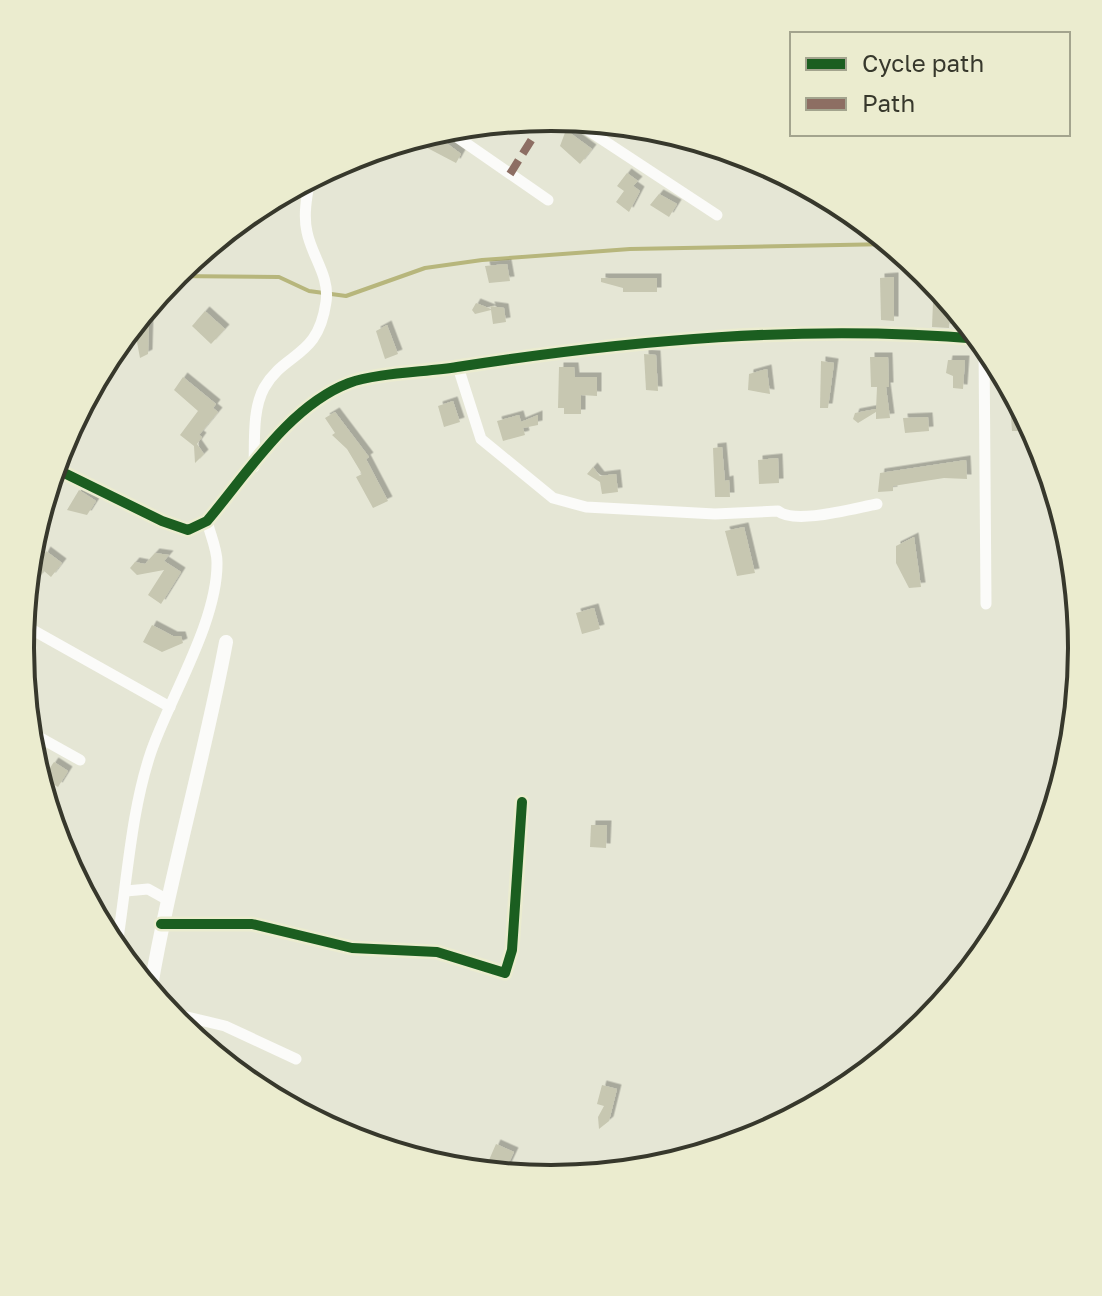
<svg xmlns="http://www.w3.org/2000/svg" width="1102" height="1296" font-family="'Golos Text',sans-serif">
  <defs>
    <filter id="shadow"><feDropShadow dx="4.5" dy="-4.5" stdDeviation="0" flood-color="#0004"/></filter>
  </defs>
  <rect width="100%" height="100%" fill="#e5e6d5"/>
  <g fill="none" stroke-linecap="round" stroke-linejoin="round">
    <path stroke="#b7b67c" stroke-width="4" d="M172,276l107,1 30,14 37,5 79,-28 57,-8 148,-11 261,-5"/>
  </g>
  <g fill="#c7c7b1" filter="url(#shadow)">
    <path d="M566,130l26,19 -12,15 -20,-18z"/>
    <path d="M432,132l29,22 -5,9 -40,-21 5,-7z"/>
    <path d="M723,148l39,14 -5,11 -36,-21z"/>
    <path d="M627,173l11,8 -5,5 7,5 -11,21 -13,-10 8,-11 -7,-5z"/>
    <path d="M659,194l18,10 -8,13 -19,-12z"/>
    <path d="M507,264l3,17 -21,2 -4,-17z"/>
    <path d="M894,277v44l-13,-1 -1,-42z"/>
    <path d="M601,278h56v14h-34v-4l-22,-6z"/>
    <path d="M933,302l18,1 -2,25 -17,-1z"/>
    <path d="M476,303l15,6 -1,-3 14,2 2,14 -13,2 -2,-14 -16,4 -3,-4z"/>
    <path d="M205,311l20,18 -14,15 -19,-18z"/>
    <path d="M138,318h11l-1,36 -8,4 -3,-16h-12v-8z"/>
    <path d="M387,325l11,29 -13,5 -9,-28z"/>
    <path d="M644,354l12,1 2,36 -12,-1z"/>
    <path d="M870,357h18l1,30h-3l4,31 -14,1v-7l-18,11 -5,-4 2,-6 21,-4 1,-22h-6z"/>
    <path d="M948,360h17l-2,29 -10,-1v-12l-7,-3z"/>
    <path d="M821,361l13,2 -6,45h-8z"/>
    <path d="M559,367h15l1,10h22v19l-16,-1v19h-17v-6h-6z"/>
    <path d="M767,369l3,25 -22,-4 1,-16z"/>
    <path d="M183,377l33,27 -3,4 5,4 -19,23 3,2 -5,7 7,10 -9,9 -1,-17 -14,-11 18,-24 -24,-21z"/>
    <path d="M453,401l7,21 -16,5 -6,-21z"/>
    <path d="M1014,411h9l11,20h-22l-1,-14 4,1z"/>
    <path d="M335,412l34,45 -3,2 22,42 -15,7 -17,-31 6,-3 -15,-25 -15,-14 3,-2 -10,-15z"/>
    <path d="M519,415l2,7 17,-7v10l-15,3 2,7 -22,6 -6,-20z"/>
    <path d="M928,417l1,14 -24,2 -2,-15z"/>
    <path d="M722,447l3,34 4,-1 1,17h-15l-2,-49z"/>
    <path d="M778,458l1,25 -20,1 -1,-24z"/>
    <path d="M966,460l1,19 -23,-1 -51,8v5l-15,1 2,-19z"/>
    <path d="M593,467l7,9 16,-2 2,18 -16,2 -2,-12 -13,-8z"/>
    <path d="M79,490l17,11 -9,14 -20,-5z"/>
    <path d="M744,527l11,46 -18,3 -12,-45z"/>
    <path d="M914,537l7,50 -12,1 -13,-25v-17z"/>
    <path d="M46,551l16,12 -11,14 -7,-6 -18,20 2,-20 10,-4z"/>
    <path d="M155,553l14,2 -5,6 17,11 -20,32 -13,-9 16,-25 -27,5 -7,-7 5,-6 10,2z"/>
    <path d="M594,608l6,21 -18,5 -6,-21z"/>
    <path d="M152,625l21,11h8l2,7 -21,9 -19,-10z"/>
    <path d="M54,762l14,9 -10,16 -15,-9z"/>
    <path d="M591,825h16l-1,23 -16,-1z"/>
    <path d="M602,1085l15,4 -8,32 -10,8 -1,-12 6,-11 -7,-2z"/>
    <path d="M496,1144l18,8 -8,17 -17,-9z"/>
  </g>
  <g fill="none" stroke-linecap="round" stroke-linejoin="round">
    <g stroke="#fbfbf9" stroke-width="11">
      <path d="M571,119l146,96"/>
      <path d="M444,128l104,72"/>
      <path d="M984,343l2,261"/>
      <path d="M458,367l23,72 72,59 33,9 129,7 63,-3c17,14 77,-3 99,-7"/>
      <path d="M254,467c1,-25 -2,-57 10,-79 21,-37 54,-29 62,-86 4,-26 -14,-45 -19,-70 -4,-17 0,-37 3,-54"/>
      <path d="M54,468l108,53 26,9 19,-9c40,-47 82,-115 142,-138 26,-10 78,-11 108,-16 173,-27 349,-43 524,-28"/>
      <path d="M22,624l148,83"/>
      <path d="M28,731l52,29"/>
      <path d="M126,891l22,-2 18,10"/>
      <path d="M161,924h91l100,24 85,4 68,21 7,-23 10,-148"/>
      <path d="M116,951c11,-65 14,-137 35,-199 19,-55 67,-131 66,-190 0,-13 -7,-28 -10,-41"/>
      <path d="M166,1012l59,14 71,33"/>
    </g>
    <path stroke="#fbfbf9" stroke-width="14" d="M150,992c20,-118 54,-232 76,-350"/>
    <g stroke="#8d6e63" stroke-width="8" stroke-dasharray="16 8" stroke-linecap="butt">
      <path d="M452,134l6,-8"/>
      <path d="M510,174l22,-35"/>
    </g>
    <defs>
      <g id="cycleway">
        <path d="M54,468l108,53 26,9 19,-9c40,-47 82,-115 142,-138 26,-10 78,-11 108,-16 173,-27 349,-43 524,-28"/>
        <path d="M161,924h91l100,24 85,4 68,21 7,-23 10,-148"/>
      </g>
    </defs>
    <use href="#cycleway" stroke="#ebeccf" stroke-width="15"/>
    <use href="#cycleway" stroke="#1b5e20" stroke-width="10"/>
  </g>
  <path d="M0 0H1102V1296H0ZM34 648a517 517 0 1 1 1034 0a517 517 0 1 1-1034 0Z" fill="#ebeccf" fill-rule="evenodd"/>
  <path fill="none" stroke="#37382c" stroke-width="4" d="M34 648a517 517 0 1 1 1034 0a517 517 0 1 1-1034 0Z"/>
  <rect x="790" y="32" width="280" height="104" fill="#ebeccf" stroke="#a3a48e" stroke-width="2"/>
  <rect x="806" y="58" width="40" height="12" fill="#1b5e20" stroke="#a3a48e" stroke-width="2"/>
  <text x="862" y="72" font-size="24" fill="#37382c">Cycle path</text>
  <rect x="806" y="98" width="40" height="12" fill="#8d6e63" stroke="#a3a48e" stroke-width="2"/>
  <text x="862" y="112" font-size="24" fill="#37382c">Path</text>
</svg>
